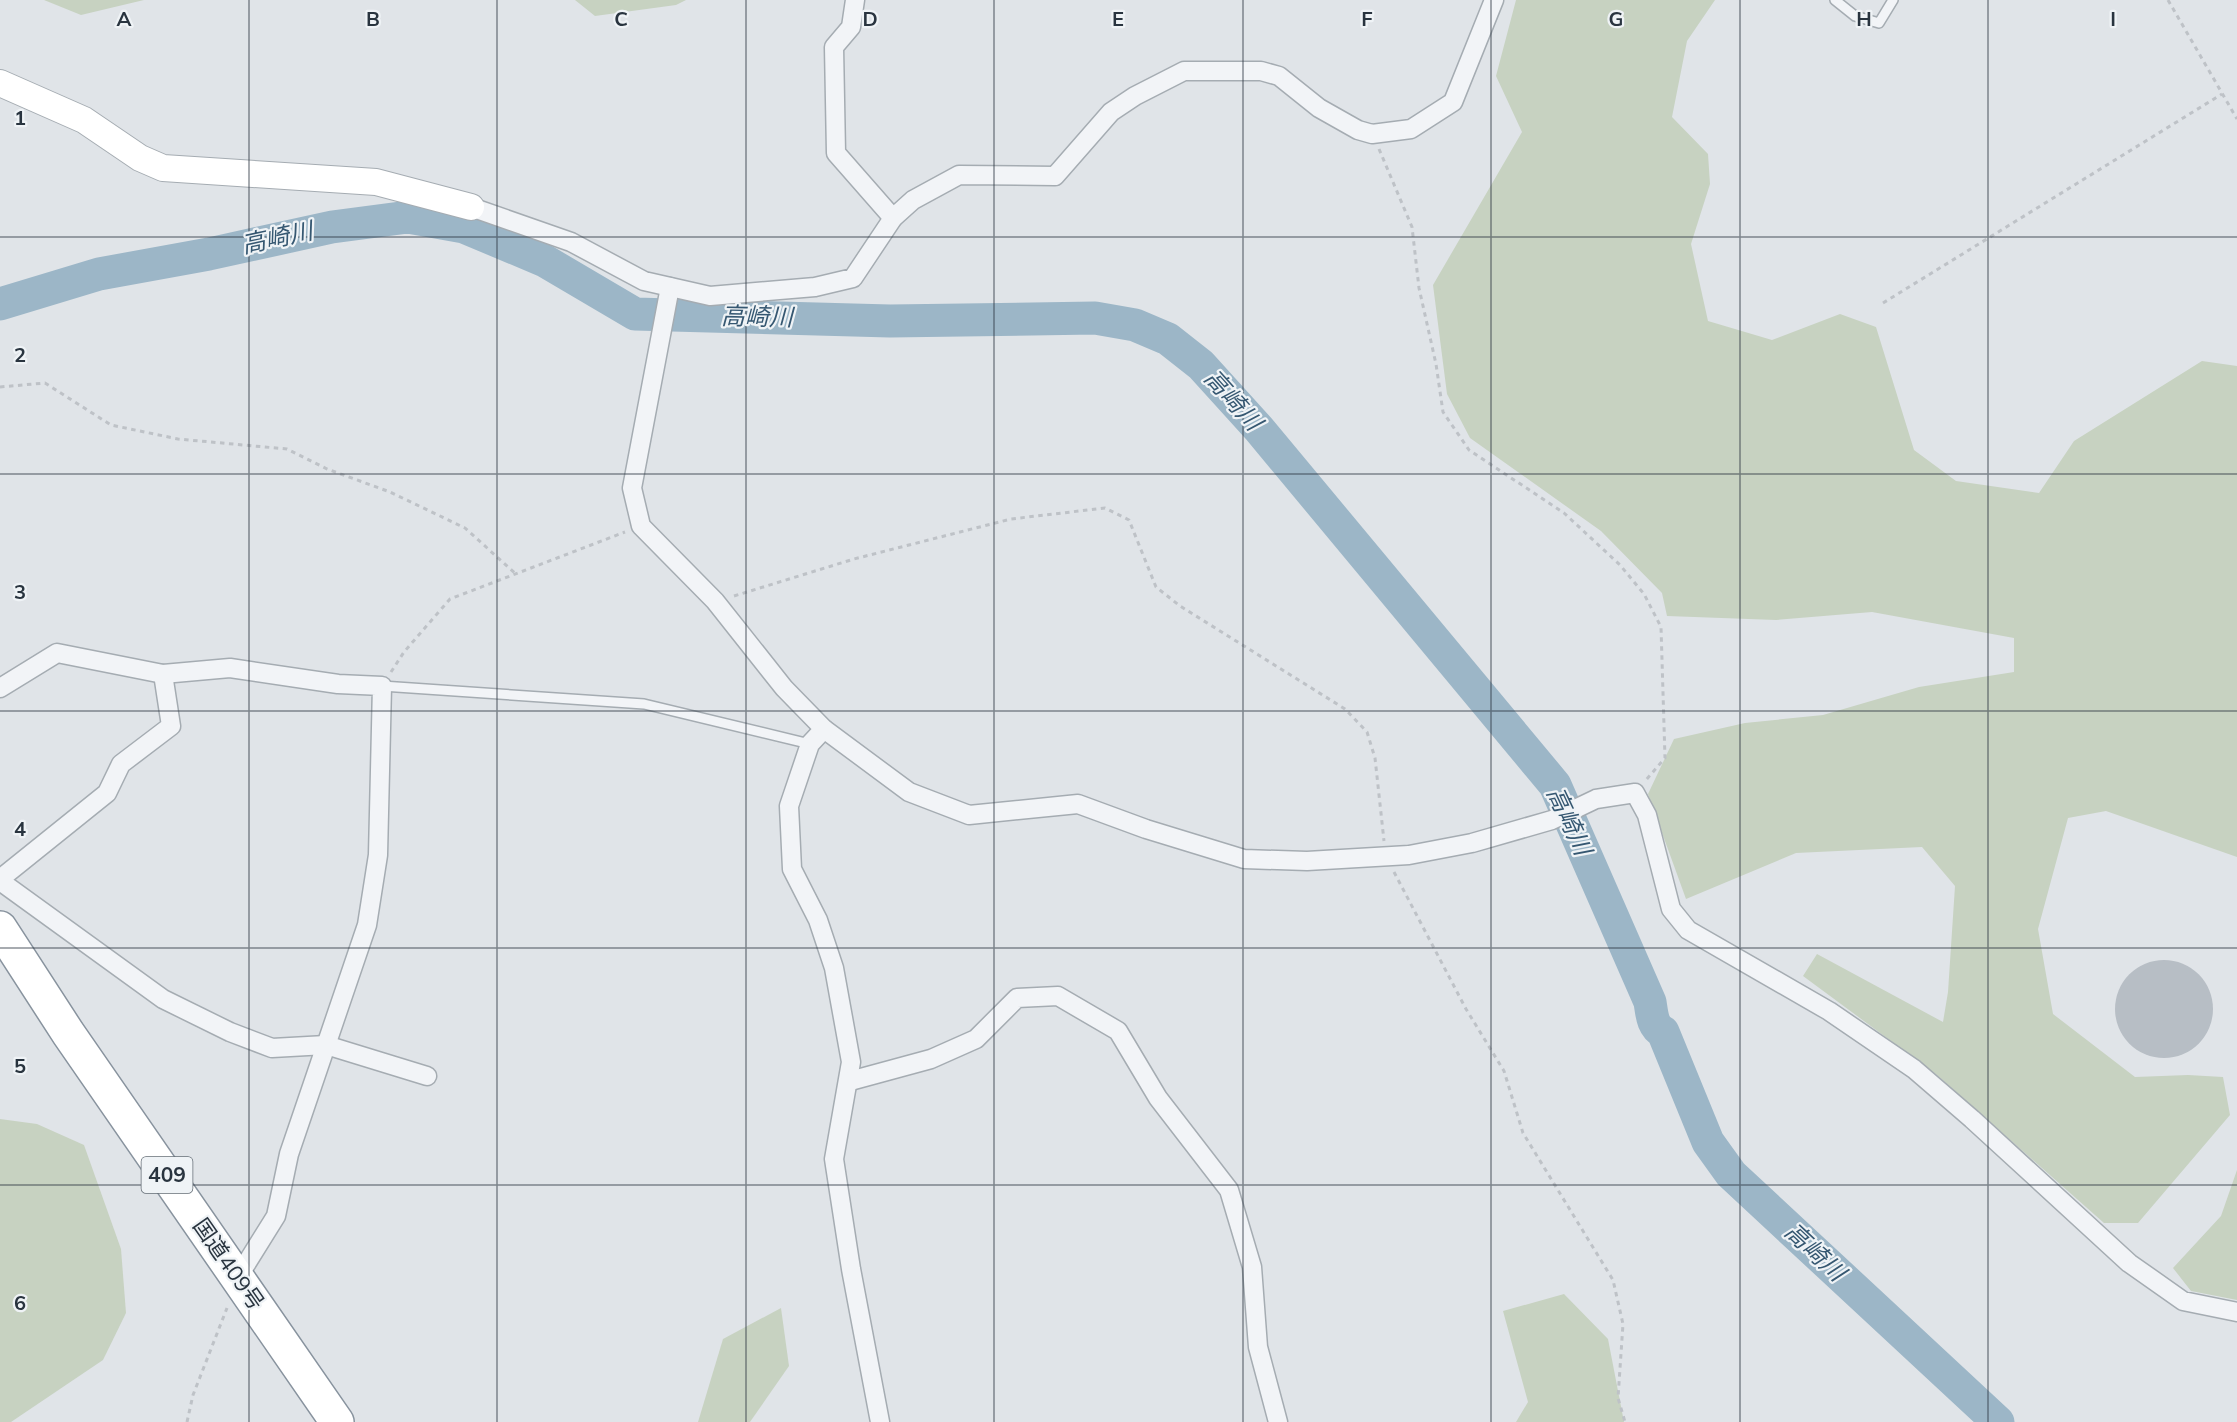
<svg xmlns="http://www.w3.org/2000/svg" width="2237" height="1422" font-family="Mulish,'Noto Sans JP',sans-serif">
  <rect width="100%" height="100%" fill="#e0e4e8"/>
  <g fill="#c7d2c1">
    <path d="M44,0h100l-63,15z"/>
    <path d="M575,0h111l-10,5 -81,11z"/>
    <path d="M1516,0h199l-28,41 -15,76 36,37 2,30 -19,60 17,77 64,19 68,-26 36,13 38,123 42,31 83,12 35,-52 128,-80 35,5v491l-131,-46 -38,7 -30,111 15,85 82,63 53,-2 35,2 7,38 -92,108h-34l-167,-148 -134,-99 14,-22 126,68 5,-30 7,-106 -33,-39 -126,6 -110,46 -38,-105 26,-55 71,-16 78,-8 96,-28 95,-15v-34l-142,-26 -96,8 -109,-4 -5,-23 -61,-62 -131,-93 -23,-44 -14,-109 89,-153 -26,-56z"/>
    <path d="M0,1119l37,5 47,21 37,104 5,64 -23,47 -92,62h-11z"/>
    <path d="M2237,1170v130l-46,-9 -18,-23 48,-52z"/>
    <path d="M1564,1294l44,45 16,83h-108l12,-20 -25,-91z"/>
    <path d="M781,1308l8,58 -39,56h-52l25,-83z"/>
  </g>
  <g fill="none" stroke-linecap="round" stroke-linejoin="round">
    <path stroke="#9cb6c7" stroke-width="33" d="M0,304l99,-30 110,-20 123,-27 76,-10 56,10 81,34 90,53 255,7 205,-3 40,7 33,14 33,26 58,64 296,356 95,217c2,12 2,24 13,30l45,110 23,32 267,248"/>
  </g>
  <circle fill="#b7bec5" cx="2164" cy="1009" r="49"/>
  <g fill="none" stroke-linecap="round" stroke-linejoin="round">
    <defs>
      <g id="lane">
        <path d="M1835,0l20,16 24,7 14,-23"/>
        <path d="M382,686l262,18 166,40"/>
      </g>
      <g id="street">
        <path d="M855,0l-4,27 -17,20 2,106 57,65"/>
        <path d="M471,207l100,35 73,39 66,15 105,-9 38,-9 40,-60 20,-18 46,-25 96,1 56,-64 24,-16 49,-25h77l18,5 40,32 39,22 14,4 39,-5 42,-27 41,-102"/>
        <path d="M670,287l-38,201 9,38 74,75 69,87 40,41 85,63 60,23 109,-11 68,25 98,30 63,2 102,-6 63,-12 80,-23 44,-21 39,-6 12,22 24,94 17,21 141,81 85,58 58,50 157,144 54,38 54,11"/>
        <path d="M0,688l57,-35 106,21 67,-6 108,16 44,2 -4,169 -11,70 -78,229 -13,62 -38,61"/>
        <path d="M824,729l-14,15 -21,62 3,63 26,51 16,48 17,94 -17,97 17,110 29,153"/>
        <path d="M0,879l107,-86 14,-29 50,-38 -8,-52"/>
        <path d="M0,881l163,118 67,33 42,16 54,-3 101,31"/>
        <path d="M850,1081l81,-22 45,-20 41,-41 41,-2 60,35 40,67 71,92 23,77 6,80 20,75"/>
      </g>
      <path id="secondary" d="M0,83l84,37 56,38 23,10 213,14 95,25"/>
      <path id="highway" d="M0,928l68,105 269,389"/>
    </defs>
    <use href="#lane" stroke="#a5acb2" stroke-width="12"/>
    <use href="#street" stroke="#a5acb2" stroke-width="21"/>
    <use href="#secondary" stroke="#a5acb2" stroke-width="28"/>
    <use href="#highway" stroke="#88939e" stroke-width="36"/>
    <g stroke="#bec2c7" stroke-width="3" stroke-dasharray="4.5 4.5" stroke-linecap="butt">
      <path d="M2168,0l69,119"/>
      <path d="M1379,149l33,78 7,61 17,76 7,48 26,38 95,63 56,52 24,29 17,33 4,131 -19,22"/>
      <path d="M1883,303l339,-209"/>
      <path d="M0,387l45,-4 66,42 67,14 109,10 40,20 63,23 75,36 52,47"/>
      <path d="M734,596l120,-37 157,-40 94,-11 24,12 27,67 24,19 165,103 22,23 8,26 9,83"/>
      <path d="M391,672l13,-20 46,-53 175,-67"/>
      <path d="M1394,872l72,137 38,62 19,62 90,147 10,44 -5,74 7,24"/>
      <path d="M187,1422l6,-27 34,-87"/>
    </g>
    <use href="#lane" stroke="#f2f4f7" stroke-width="9"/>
    <use href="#street" stroke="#f2f4f7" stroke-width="18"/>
    <use href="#secondary" stroke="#fff" stroke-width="26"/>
    <use href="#highway" stroke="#fff" stroke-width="33"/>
  </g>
  <path fill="none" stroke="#29343f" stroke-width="1.5" stroke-opacity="0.55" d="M249,0v1422M497,0v1422M746,0v1422M994,0v1422M1243,0v1422M1491,0v1422M1740,0v1422M1988,0v1422M0,237h2237M0,474h2237M0,711h2237M0,948h2237M0,1185h2237"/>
  <g text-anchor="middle" stroke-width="4.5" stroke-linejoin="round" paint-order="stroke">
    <rect fill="#eff3f6" stroke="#646d76" stroke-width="1.5" x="141.5" y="1157" width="51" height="36" rx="4.5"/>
    <g font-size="21" font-weight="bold" fill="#29343f">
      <text x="167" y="1182">409</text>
    </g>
    <g font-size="22" fill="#29343f" stroke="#eff3f6">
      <text transform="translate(229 1264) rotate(55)" y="8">国道409号</text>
    </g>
    <g font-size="24" font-style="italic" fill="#355771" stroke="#eff3f6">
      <text transform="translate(277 238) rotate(-12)" y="8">高崎川</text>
      <text transform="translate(757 317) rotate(1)" y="8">高崎川</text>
      <text transform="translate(1233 400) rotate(48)" y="8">高崎川</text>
      <text transform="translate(1569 821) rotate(65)" y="8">高崎川</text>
      <text transform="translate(1815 1252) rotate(43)" y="8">高崎川</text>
    </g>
  </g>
  <g font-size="20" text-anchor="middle" font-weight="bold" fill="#29343f" stroke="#eff3f6" stroke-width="4.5" stroke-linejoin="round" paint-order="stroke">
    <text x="124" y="26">A</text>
    <text x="373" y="26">B</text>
    <text x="621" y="26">C</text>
    <text x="870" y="26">D</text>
    <text x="1118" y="26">E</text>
    <text x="1367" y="26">F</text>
    <text x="1616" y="26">G</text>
    <text x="1864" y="26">H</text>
    <text x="2113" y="26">I</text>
    <text x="20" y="125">1</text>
    <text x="20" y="362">2</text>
    <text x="20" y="599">3</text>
    <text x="20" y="836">4</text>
    <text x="20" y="1073">5</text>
    <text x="20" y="1310">6</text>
  </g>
</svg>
